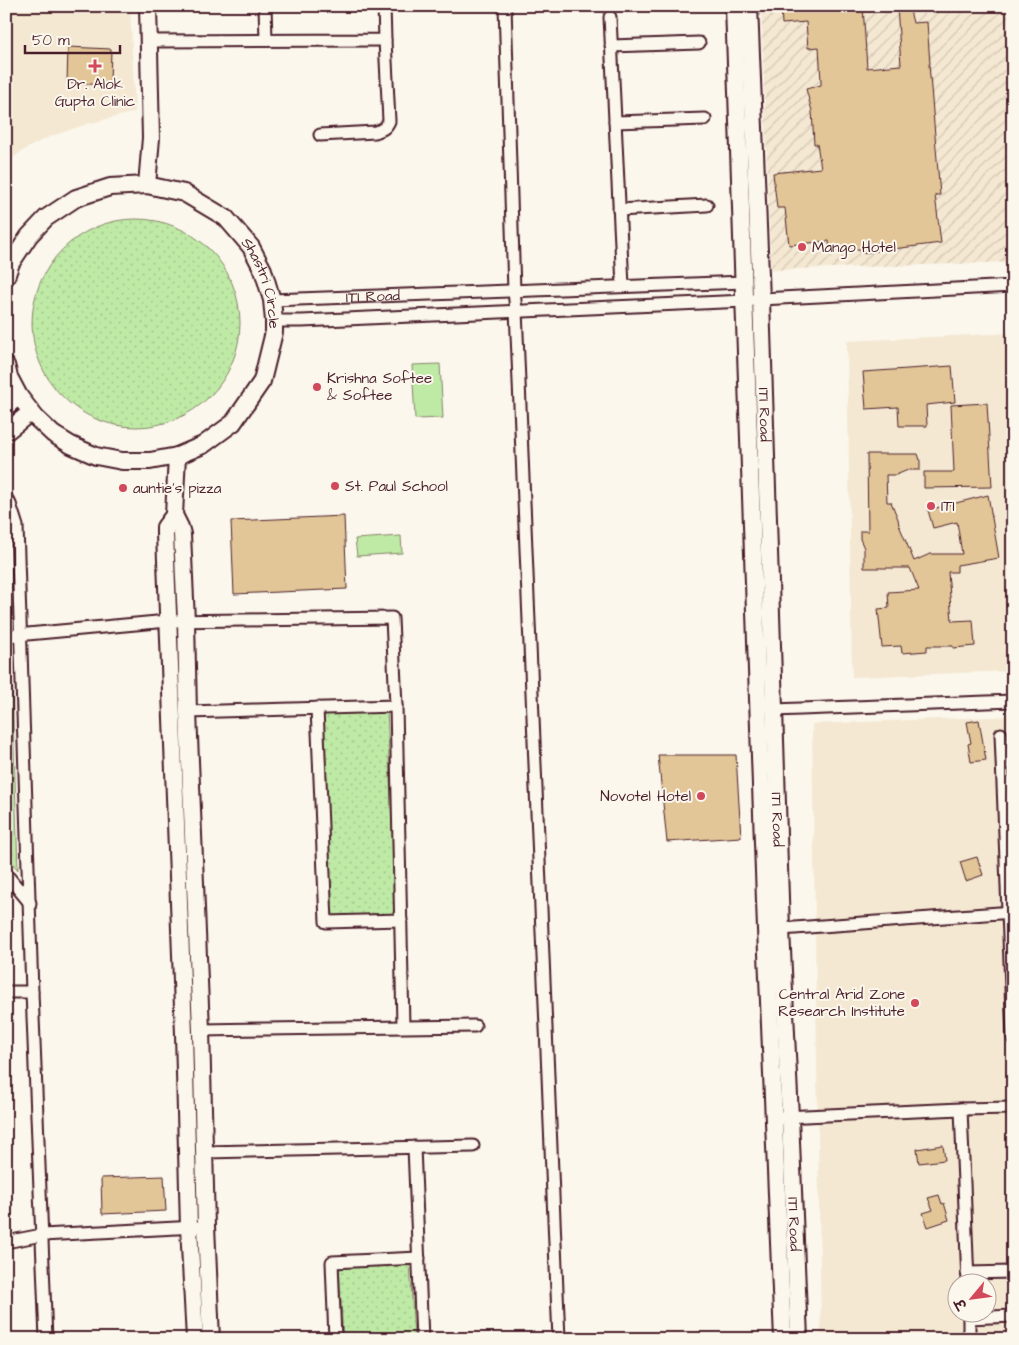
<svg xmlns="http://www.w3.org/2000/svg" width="1019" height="1345" font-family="'Architects Daughter','Playpen Sans Deva',sans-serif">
  <defs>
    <pattern id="industrial-furrows" width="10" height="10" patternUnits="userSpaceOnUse" patternTransform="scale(1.25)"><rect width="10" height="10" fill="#f4e8d2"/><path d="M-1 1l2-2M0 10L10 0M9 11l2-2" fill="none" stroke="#d3c7b4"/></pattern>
    <pattern id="grass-dots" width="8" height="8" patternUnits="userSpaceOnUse" patternTransform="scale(1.25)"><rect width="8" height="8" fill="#bfeaa6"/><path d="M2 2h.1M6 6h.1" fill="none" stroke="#a6c88f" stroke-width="1.8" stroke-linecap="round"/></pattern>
  </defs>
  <rect width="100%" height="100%" fill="#fbf7ec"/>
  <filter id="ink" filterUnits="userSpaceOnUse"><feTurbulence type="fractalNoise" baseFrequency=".02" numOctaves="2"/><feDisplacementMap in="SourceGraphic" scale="10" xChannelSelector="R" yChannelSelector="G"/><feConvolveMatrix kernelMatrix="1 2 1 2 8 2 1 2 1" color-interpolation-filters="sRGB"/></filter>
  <g filter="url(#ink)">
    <g fill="#f4e8d2" fill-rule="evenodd">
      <path d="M6,6h124l5,106 -48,12 -38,13 -20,10 -23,15z"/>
      <path d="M1013,333v338l-161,6 -5,-336z"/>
      <path d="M1013,716v623h-192l-9,-615zM956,1282h30v30h-30z"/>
    </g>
    <path fill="url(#industrial-furrows)" d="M761,6h252v256l-242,8z"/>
    <g fill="url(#grass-dots)" stroke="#848468">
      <circle cx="136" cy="323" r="104"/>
      <path d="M11,658l7,212 -12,-15v-196z"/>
      <path d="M387,710l9,207 -64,2 -9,-207z"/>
      <path d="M410,1263l4,76h-71l-4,-72z"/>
    </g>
    <g fill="#bfeaa6" stroke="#848468">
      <path d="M440,364l3,54 -28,1 -3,-54z"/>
      <path d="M401,536l1,17 -45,3 -2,-17z"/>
    </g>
    <g fill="#e2c697" stroke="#4a1f2b">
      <path d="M781,6h82l4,62 34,-3 -4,-59h12l4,17 14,-1 3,42h-1l11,131h-5l6,48 -80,10 -1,-4 -30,3 -1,-11 -40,4 -4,-37h-8l-4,-35 48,-5 -4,-24h-3l-2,-33 -6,-22 15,-4v-3l-2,-35 -11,1 -2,-26 -24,2z"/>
      <path d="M68,47l43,2 -1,36 -43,-2z"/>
      <path d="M952,366l3,36 -29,3 1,21h-28l-1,-19 -32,2 -3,-37z"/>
      <path d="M987,403l5,84 -68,1v-16h30l-3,-67z"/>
      <path d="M867,454h51l2,6v10h-12l-12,5h-10l1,27h4l7,17 1,6 15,36 16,-7h32l-5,-32 -24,6 -5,-18 60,-15 11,63 -42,7v7h-9l4,49 21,-1 2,26 -22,2v-2h-26v5l-25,2 -1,-7 -19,1 -4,-38 11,-1 -1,-16 31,-2 -9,-22h-46v-20l-4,-9v-8h8z"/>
      <path d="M344,516l3,73 -113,5 -3,-73z"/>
      <path d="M979,720l7,40 -15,2 -3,-18 3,-1 -4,-21z"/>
      <path d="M658,755h78l5,82 -74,5z"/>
      <path d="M977,857l6,18 -17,6 -6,-19z"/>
      <path d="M943,1145l2,15 -26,3 -2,-14z"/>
      <path d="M164,1176l2,35 -64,3 -1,-36z"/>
      <path d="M939,1195l3,9 2,-1 5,17 -21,7 -5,-14 10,-3 -5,-12z"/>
    </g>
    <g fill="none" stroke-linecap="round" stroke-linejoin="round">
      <defs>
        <g id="street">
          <path d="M265,6l1,34"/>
          <path d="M505,6l9,285 2,19 43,1029"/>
          <path d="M610,17l13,269"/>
          <path d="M149,41l236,-1 -1,-34"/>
          <path d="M611,46l88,-3"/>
          <path d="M615,122l90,-3"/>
          <path d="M320,135l55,-3c7,-2 11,-4 14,-11l-4,-81"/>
          <path d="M619,210l88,-5"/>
          <path id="s1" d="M272,300l472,-18"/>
          <path d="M274,321h28l443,-20 16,-2 252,-13"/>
          <path d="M6,498l4,6 7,22 15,466 14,347"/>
          <path d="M6,636l162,-15 224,-3 4,88 7,320"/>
          <path d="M317,708l9,214 75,-2"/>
          <path d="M774,710l239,-9"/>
          <path d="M188,712l208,-6"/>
          <path d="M1001,734l12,304"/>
          <path d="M6,874l24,29"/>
          <path d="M781,929l232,-17"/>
          <path d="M6,992h26"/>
          <path d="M201,1030l274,-4"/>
          <path d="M783,1117l178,-8"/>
          <path d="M414,1147l8,192"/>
          <path d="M205,1152l268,-6"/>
          <path d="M6,1242l36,-7 154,-8"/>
          <path d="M967,1273l46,-1"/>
          <path d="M968,1282l-7,-173 52,-1"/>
          <path d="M969,1312v27"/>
          <path d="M969,1318l44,-2"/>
          <path d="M335,1339l-3,-77 87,-4"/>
        </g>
        <g id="secondary">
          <path d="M734,6l32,923 17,410"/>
          <path id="s2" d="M749,6l12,293 20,630 9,188 9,222"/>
          <path d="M147,185l4,-47 -3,-132"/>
          <path id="s3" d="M6,277l5,-14 18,-27 17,-18 30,-20 34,-11 37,-2 37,8 42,25 25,29 12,23 9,30 2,21v11l-12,49 -29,42 -30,22 -26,11 -27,5h-28l-26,-5 -25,-11 -18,-11 -17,-16 -17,-22 -10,-19 -3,-12"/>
          <path d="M6,407l13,-11"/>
          <path d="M6,432l25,-20"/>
          <path d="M177,456l-3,59 6,12 2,7 4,87 2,91 13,318 5,196 5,113"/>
          <path d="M174,515l-9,12v7l19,500 5,193 6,112"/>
        </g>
      </defs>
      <use href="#street" stroke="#4a1f2b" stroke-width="15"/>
      <use href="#secondary" stroke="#4a1f2b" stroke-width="20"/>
      <use href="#street" stroke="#fbf7ec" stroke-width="11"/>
      <use href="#secondary" stroke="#fbf7ec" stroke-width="16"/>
    </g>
  </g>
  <g fill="#d1495b" stroke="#fbf7ec" stroke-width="2">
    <path d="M92.5 58.5h5v5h5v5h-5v5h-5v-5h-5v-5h5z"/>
    <circle cx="802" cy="247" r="5"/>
    <circle cx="317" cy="387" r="5"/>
    <circle cx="335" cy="486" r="5"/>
    <circle cx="123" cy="488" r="5"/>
    <circle cx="931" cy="506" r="5"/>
    <circle cx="701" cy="796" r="5"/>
    <circle cx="915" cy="1003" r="5"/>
  </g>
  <g text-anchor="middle" stroke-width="4" stroke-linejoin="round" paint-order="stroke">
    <g font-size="15" fill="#4a1f2b" stroke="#fbf7ec" text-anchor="start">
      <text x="95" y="89" text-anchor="middle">Dr. Alok<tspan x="95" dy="17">Gupta Clinic</tspan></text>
      <text x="812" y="252">Mango Hotel</text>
      <text x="327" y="383">Krishna Softee<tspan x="327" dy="17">&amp; Softee</tspan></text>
      <text x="345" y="491">St. Paul School</text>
      <text x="133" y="493">auntie's pizza</text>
      <text x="941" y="511">ITI</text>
      <text x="691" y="801" text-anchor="end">Novotel Hotel</text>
      <text x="905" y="999" text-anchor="end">Central Arid Zone<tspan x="905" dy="17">Research Institute</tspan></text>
    </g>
    <g font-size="15" fill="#4a1f2b" stroke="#fbf7ec">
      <text dy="5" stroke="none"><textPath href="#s3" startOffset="344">Shastri Circle</textPath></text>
      <text dy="5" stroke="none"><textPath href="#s1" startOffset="101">ITI Road</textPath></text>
      <text dy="5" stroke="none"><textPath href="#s2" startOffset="409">ITI Road</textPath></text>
      <text dy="5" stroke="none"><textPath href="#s2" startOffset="814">ITI Road</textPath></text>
      <text dy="5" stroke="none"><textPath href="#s2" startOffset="1219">ITI Road</textPath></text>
    </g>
  </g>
  <rect width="1019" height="1345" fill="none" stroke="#fbf7ec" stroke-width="25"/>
  <rect x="12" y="12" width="994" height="1320" fill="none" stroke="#4a1f2b" stroke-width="2" filter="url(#ink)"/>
  <g transform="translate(972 1298) rotate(241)"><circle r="24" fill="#fbf7ec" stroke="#b4a19f"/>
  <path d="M0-4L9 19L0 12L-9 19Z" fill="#d1495b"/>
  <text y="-8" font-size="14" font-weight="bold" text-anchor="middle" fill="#4a1f2b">उ</text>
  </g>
  <path d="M25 45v8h95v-8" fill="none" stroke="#4a1f2b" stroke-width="2.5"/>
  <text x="32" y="45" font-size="15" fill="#4a1f2b" stroke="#fbf7ec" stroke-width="4" paint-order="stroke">50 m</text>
</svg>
